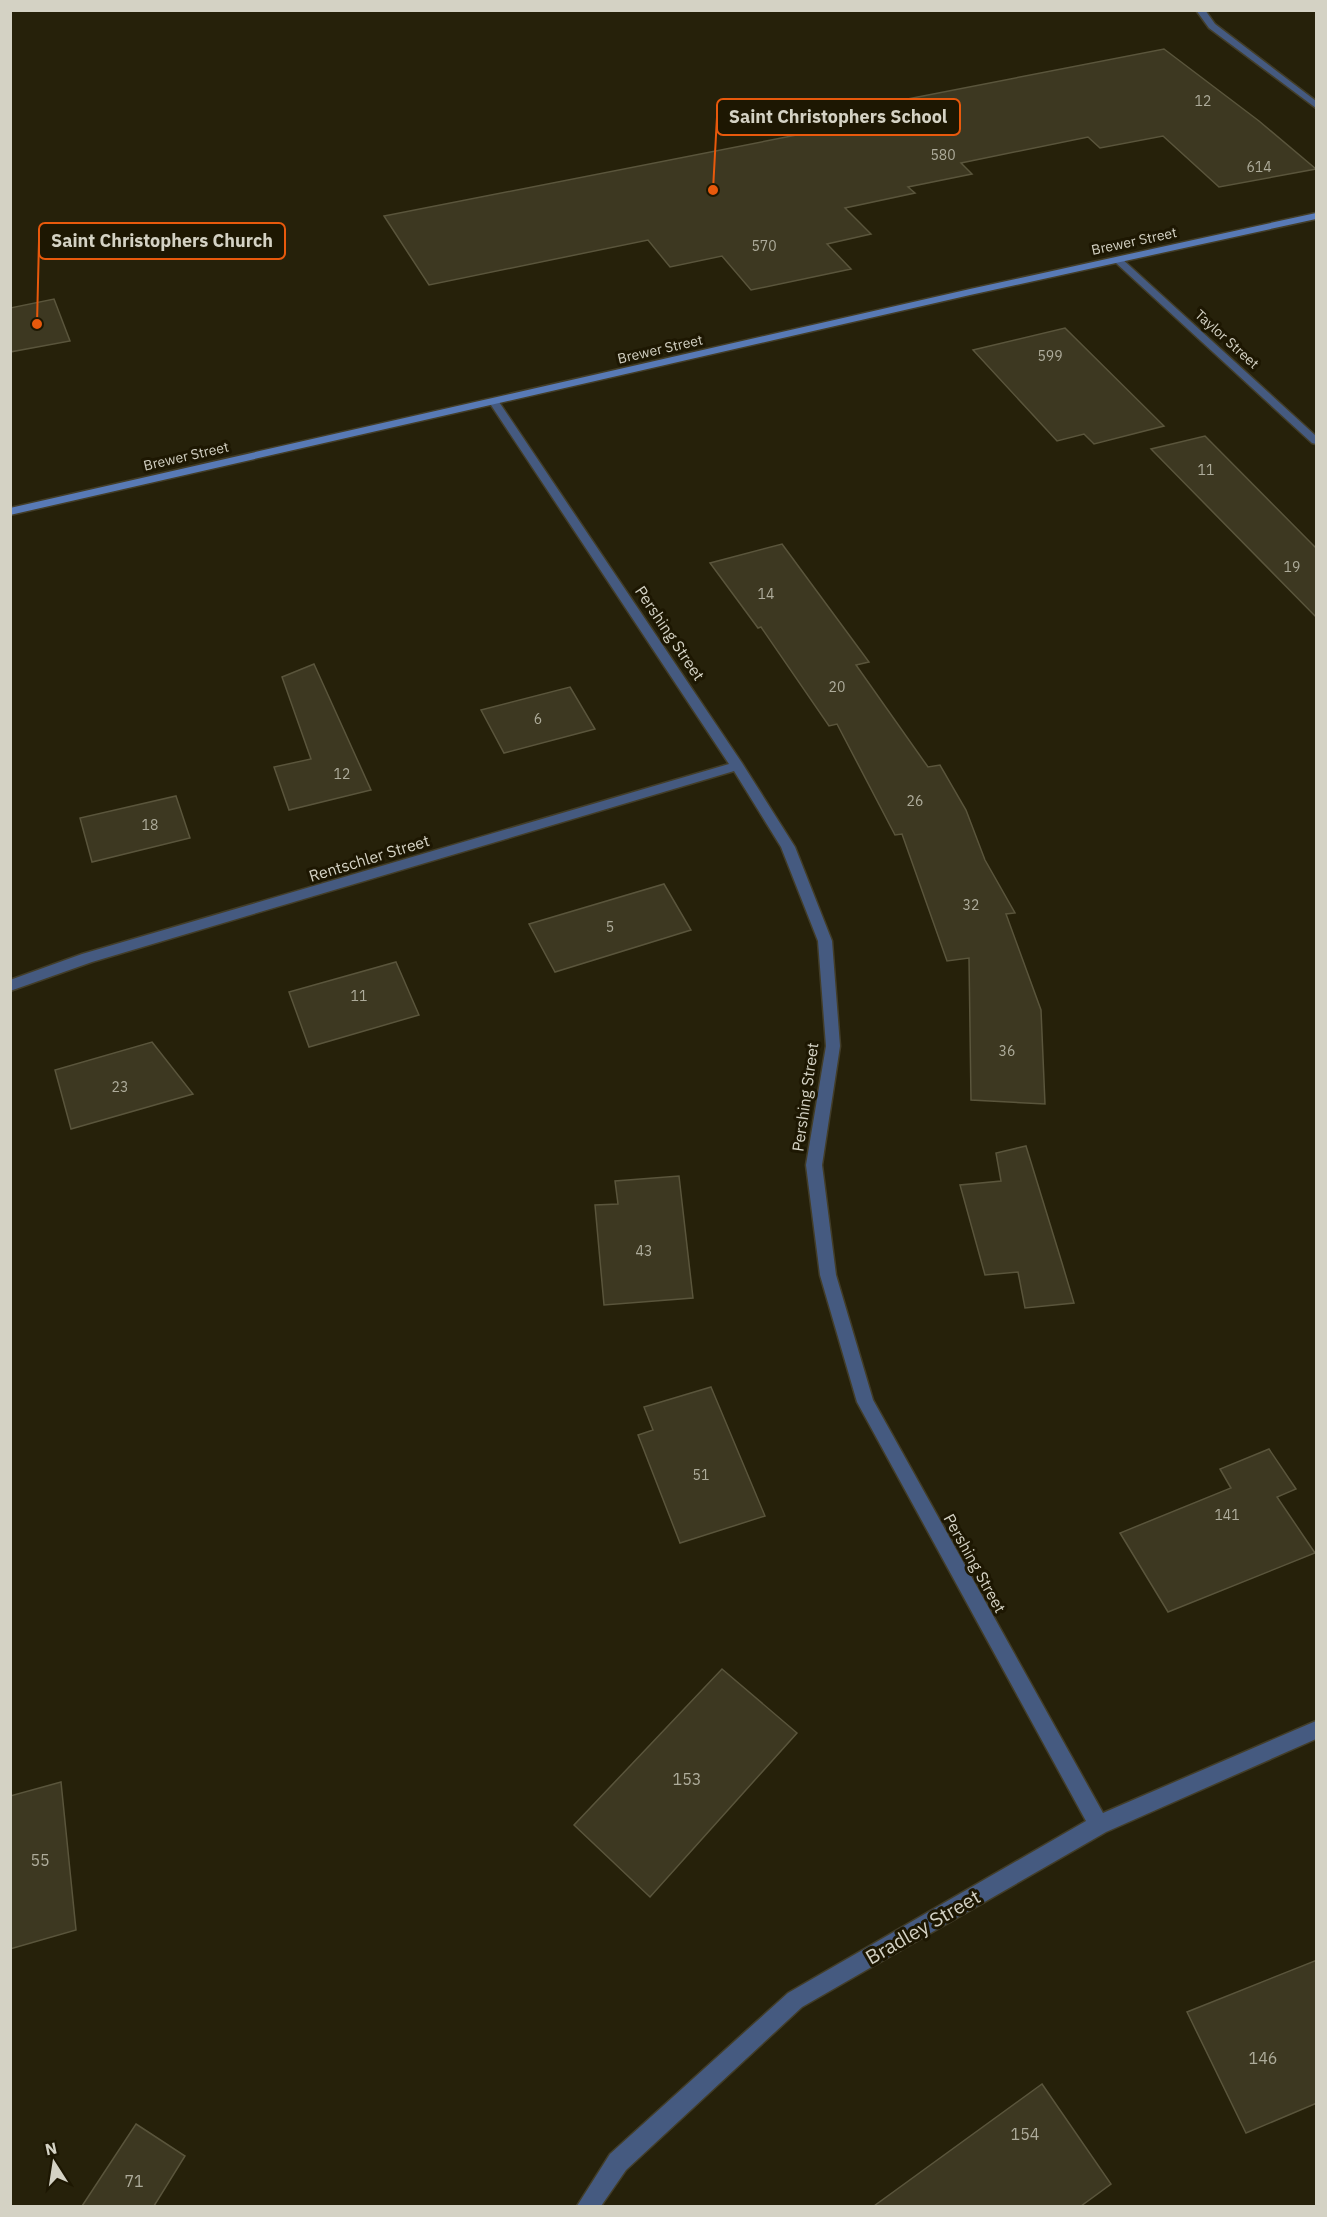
<svg xmlns="http://www.w3.org/2000/svg" width="1327" height="2217" font-family="'IBM Plex Sans',sans-serif">
  <rect width="100%" height="100%" fill="#26210a"/>
  <g fill="#3d3821" stroke="#5a553c" stroke-width="1.5">
    <path d="M1164,49l95,72 57,48 -97,18 -56,-51 -63,12 -12,-11 -127,26 11,11 -64,13 7,6 -70,15 26,26 -44,10 24,25 -100,21 -29,-34 -52,11 -22,-27 -219,45 -45,-69 479,-94 -12,-12z"/>
    <path d="M54,299l16,42 -60,11v-44z"/>
    <path d="M1065,328l99,98 -70,18 -10,-10 -27,7 -84,-91z"/>
    <path d="M1205,436l112,113v69l-166,-169z"/>
    <path d="M782,544l87,118 -13,3 72,102 12,-2 26,45 19,50 30,53 -9,1 35,96 4,94 -74,-4 -2,-142 -22,3 -45,-127 -7,1 -58,-111 -8,2 -68,-99 -3,1 -48,-65z"/>
    <path d="M314,664l57,126 -82,20 -15,-43 37,-8 -29,-82z"/>
    <path d="M570,687l25,42 -91,24 -23,-43z"/>
    <path d="M176,796l14,42 -98,24 -12,-44z"/>
    <path d="M664,884l27,46 -136,42 -26,-48z"/>
    <path d="M396,962l23,53 -110,32 -20,-55z"/>
    <path d="M152,1042l41,52 -122,35 -16,-59z"/>
    <path d="M1026,1146l36,117 12,40 -49,5 -7,-36 -33,3 -25,-90 41,-4 -5,-28z"/>
    <path d="M679,1176l14,122 -89,7 -9,-100 23,-1 -3,-23z"/>
    <path d="M711,1387l54,129 -85,27 -42,-108 15,-5 -9,-23z"/>
    <path d="M1269,1449l27,40 -19,8 38,56 -147,59 -48,-79 111,-45 -11,-19z"/>
    <path d="M722,1669l75,64 -147,164 -76,-72z"/>
    <path d="M61,1782l15,148 -66,19v-153z"/>
    <path d="M1317,1960v143l-71,30 -59,-121z"/>
    <path d="M1042,2084l69,100 -30,22h-207z"/>
    <path d="M136,2124l49,32 -31,50h-72z"/>
  </g>
  <g fill="none" stroke-linecap="round" stroke-linejoin="round">
    <defs>
      <g id="street">
        <path d="M1196,10h9l10,14 101,77v7l-107,-80z"/>
        <path d="M1115,258h6l195,178v8l-4,-1 -197,-181z"/>
        <path d="M494,399l5,3 243,361 53,84 37,94 8,105 -18,119 14,110 37,125 230,413 213,-92v18l-210,93 -304,175 -176,163 -25,36h-24l33,-52 178,-161 298,-172 -229,-419 -37,-127 -14,-110 20,-119 -8,-105 -37,-94 -47,-76 -642,191 -82,29v-11l72,-26 647,-190 -240,-362z"/>
      </g>
      <path id="secondary" d="M1316,213v6l-346,76 -960,220v-7l960,-219z"/>
    </defs>
    <use href="#street" stroke="#423d28" stroke-width="3"/>
    <use href="#secondary" stroke="#423d28" stroke-width="3"/>
    <use href="#street" fill="#455a80" fill-rule="evenodd"/>
    <use href="#secondary" fill="#587ab6" fill-rule="evenodd"/>
  </g>
  <g text-anchor="middle" stroke-width="6" stroke-linejoin="round" paint-order="stroke">
    <g font-size="14" fill="#aeac9b">
      <text x="1203" y="106">12</text>
      <text x="943" y="160">580</text>
      <text x="1259" y="172">614</text>
      <text x="764" y="251">570</text>
      <text x="1050" y="361">599</text>
      <text x="1206" y="475">11</text>
      <text x="1292" y="572">19</text>
      <text x="766" y="599">14</text>
      <text x="837" y="692">20</text>
      <text x="538" y="724">6</text>
      <text x="342" y="779">12</text>
      <text x="915" y="806">26</text>
      <text x="150" y="830">18</text>
      <text x="971" y="910">32</text>
      <text x="610" y="932">5</text>
      <text x="359" y="1001">11</text>
      <text x="1007" y="1056">36</text>
      <text x="120" y="1092">23</text>
      <text x="644" y="1256">43</text>
      <text x="701" y="1480">51</text>
      <text x="1227" y="1520">141</text>
    </g>
    <g font-size="14" fill="#d4d2c4" stroke="#1d1702">
      <text transform="translate(1134 241) rotate(-12)" y="5">Brewer Street</text>
      <text transform="translate(1227 339) rotate(42)" y="5">Taylor Street</text>
      <text transform="translate(660 349) rotate(-13)" y="5">Brewer Street</text>
      <text transform="translate(186 456) rotate(-13)" y="5">Brewer Street</text>
    </g>
    <g font-size="16" fill="#d4d2c4" stroke="#1d1702">
      <text transform="translate(670 633) rotate(56)" y="6">Pershing Street</text>
      <text transform="translate(369 858) rotate(-17)" y="6">Rentschler Street</text>
      <text transform="translate(805 1097) rotate(-82)" y="6">Pershing Street</text>
      <text transform="translate(975 1563) rotate(61)" y="6">Pershing Street</text>
    </g>
    <g font-size="16" fill="#aeac9b">
      <text x="687" y="1785">153</text>
      <text x="40" y="1866">55</text>
      <text x="1263" y="2064">146</text>
      <text x="1025" y="2140">154</text>
      <text x="134" y="2187">71</text>
    </g>
    <g font-size="20" fill="#d4d2c4" stroke="#1d1702">
      <text transform="translate(923 1927) rotate(-30)" y="7">Bradley Street</text>
    </g>
  </g>
  <path fill="none" stroke="#e8590c" stroke-width="2" d="M713 190L717 117M37 324L39 241"/>
  <g fill="#e8590c" stroke="#1d1702" stroke-width="2">
    <circle cx="713" cy="190" r="6"/>
    <circle cx="37" cy="324" r="6"/>
  </g>
  <g fill="#1d1702" stroke="#e8590c" stroke-width="2">
    <rect x="717" y="99" width="243" height="36" rx="6"/>
    <rect x="39" y="223" width="246" height="36" rx="6"/>
  </g>
  <g font-size="18" text-anchor="middle" font-weight="bold" fill="#d4d2c4">
    <text x="838" y="123">Saint Christophers School</text>
    <text x="162" y="247">Saint Christophers Church</text>
  </g>
  <rect width="1327" height="2217" fill="none" stroke="#d4d2c4" stroke-width="24"/>
  <g transform="translate(54 2163) rotate(348)" stroke="#1d1702" stroke-width="4.5" paint-order="stroke">
  <path d="M0-4.5L10 22L0 15L-10 22Z" fill="#d4d2c4"/>
  <text y="-9" font-size="16" font-weight="bold" text-anchor="middle" fill="#d4d2c4">N</text>
  </g>
</svg>
